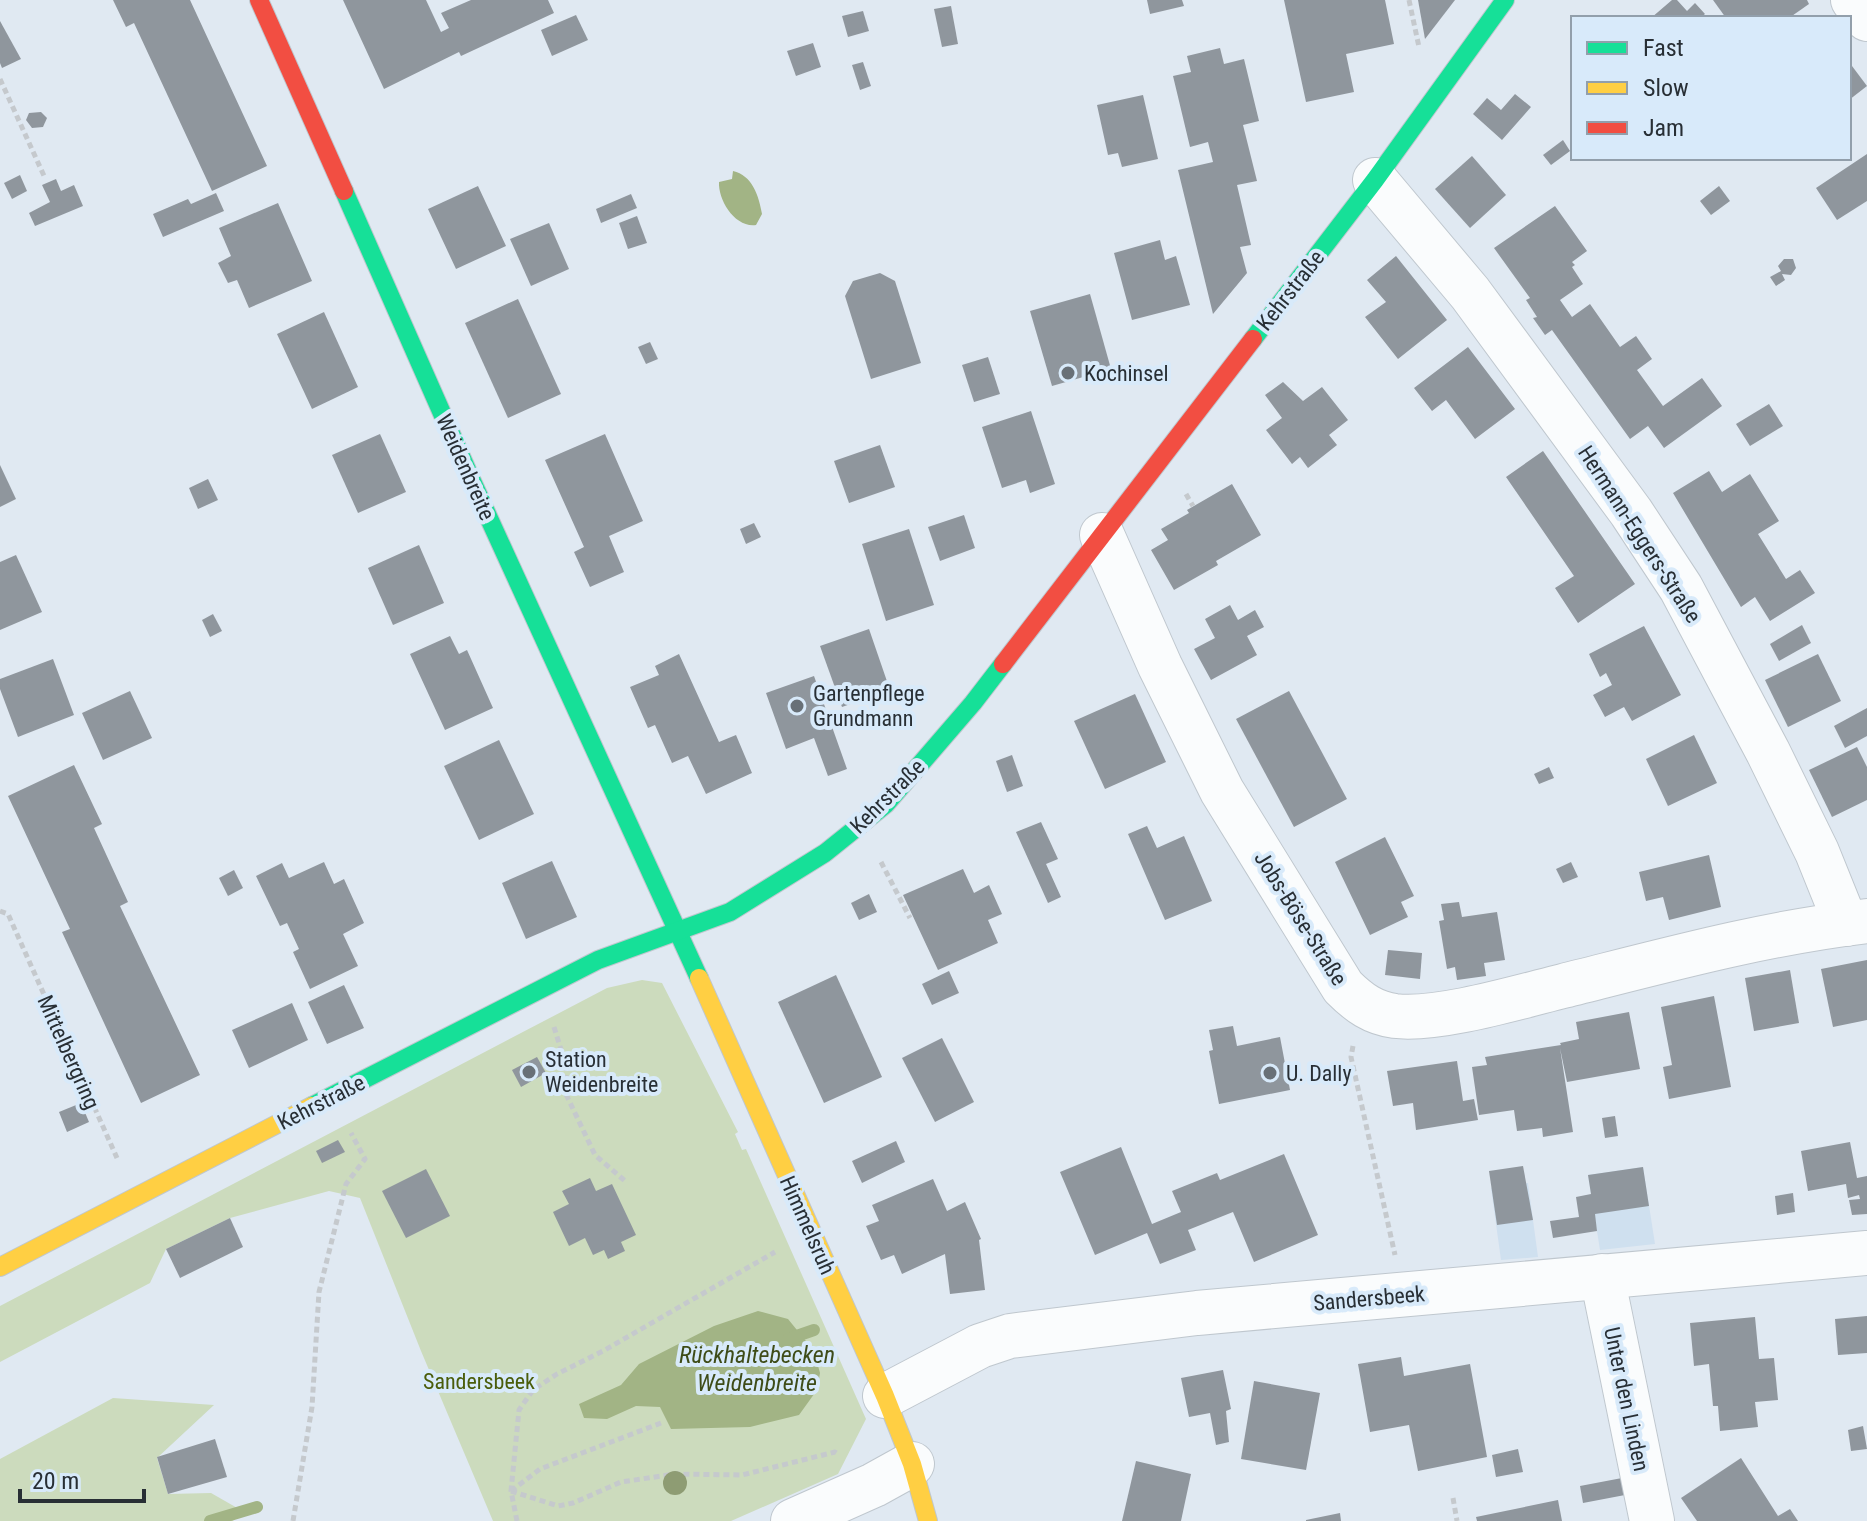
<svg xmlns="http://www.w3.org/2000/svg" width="1867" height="1521" font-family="'Roboto Condensed',sans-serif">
  <rect width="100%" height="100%" fill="#e0e9f2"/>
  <g fill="#cfe0ef">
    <path d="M1643,1167l12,77 -55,6 -12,-75z"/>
    <path d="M1528,1183l10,74 -37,3 -10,-72z"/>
  </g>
  <g fill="#ccdbbd">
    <path d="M642,980l20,3 76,149 -3,2 7,16 4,-1 120,270 -28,55 -107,47h-238l-72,-170 -61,-153 -31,-7 -99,27 -64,31 -16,34 -150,79v-56l607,-318z"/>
    <path d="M113,1398l101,7 -57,53 11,36 43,-1 28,16 -6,12h-233v-62z"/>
  </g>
  <g fill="#a2b485">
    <path d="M733,171c19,4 26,25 29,43l-6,11c-21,3 -38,-25 -37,-43l13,-3z"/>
    <path d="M758,1311l30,8 26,32 6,22 -3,17 -18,25 -49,12 -79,2 -11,-22 -24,-1 -29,13 -23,-1 -5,-14 42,-19 18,-21 75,-38z"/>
  </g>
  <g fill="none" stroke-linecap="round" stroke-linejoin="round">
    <g stroke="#a2b485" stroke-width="12">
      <path d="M788,1339l26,-9"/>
      <path d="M210,1521l47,-14"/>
    </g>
  </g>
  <g fill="#8f969d">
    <path d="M113,0h77l77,166 -55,25 -78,-168 -8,4z"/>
    <path d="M343,0h83l15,32 8,-4 -8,-15 30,-13h77l6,13 -93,43 -2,-4 -75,37z"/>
    <path d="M1147,0h35l2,6 -34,8z"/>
    <path d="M1284,0h101l9,44 -48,10 8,38 -48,10z"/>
    <path d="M1418,0h37l-30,39z"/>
    <path d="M1672,0h5l10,11 8,-8 10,11 -5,4h-49z"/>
    <path d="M1713,0h94l2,4 -20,14h-63z"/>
    <path d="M951,6l7,38 -16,3 -8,-38z"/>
    <path d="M863,11l6,20 -21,6 -6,-21z"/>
    <path d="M576,15l12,25 -36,16 -11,-26z"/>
    <path d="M0,21l21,38 -19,9 -2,-5z"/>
    <path d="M813,43l8,24 -25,9 -9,-25z"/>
    <path d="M1220,48l4,16 20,-5 15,62 -16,4 14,56 -20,4 14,60 -11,2 7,26 -34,41 -35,-144 35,-8 -5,-20 -18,5 -17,-71 18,-4 -4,-16z"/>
    <path d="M863,62l8,24 -11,4 -8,-25z"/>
    <path d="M1849,62l18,24 -18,14z"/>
    <path d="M1515,94l16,13 -29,33 -29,-26 14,-16 14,12z"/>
    <path d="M1143,95l15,64 -36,8 -4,-14 -10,2 -11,-50z"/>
    <path d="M41,112l6,6 -4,9 -11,1 -6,-8 3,-7z"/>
    <path d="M1563,140l7,11 -19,14 -8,-10z"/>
    <path d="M1867,154v47l-30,19 -21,-32z"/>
    <path d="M1472,156l34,39 -36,33 -35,-39z"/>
    <path d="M20,175l7,16 -15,8 -8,-16z"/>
    <path d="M56,179l5,12 13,-6 9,21 -48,20 -6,-13 21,-11 -8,-17z"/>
    <path d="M478,186l28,60 -50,23 -28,-60z"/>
    <path d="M1719,186l11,15 -19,14 -11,-14z"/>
    <path d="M216,193l8,18 -61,26 -10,-23 35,-15 3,5z"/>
    <path d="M631,194l6,14 -36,15 -5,-14z"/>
    <path d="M278,203l34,78 -63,27 -12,-28 -9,3 -10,-20 13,-7 -12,-28z"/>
    <path d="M1555,206l32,45 -15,11 3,3 -3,2 11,17 -23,16 12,17 18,-13 30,43 16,-11 16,23 -15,11 26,36 39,-28 20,28 -58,42 -16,-22 -18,13 -78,-109 -7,5 -12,-17 4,-1 -11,-17 4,-2 -36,-50z"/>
    <path d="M637,216l10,27 -19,6 -9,-26z"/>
    <path d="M549,223l20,46 -38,17 -21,-47z"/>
    <path d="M1160,240l5,20 11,-4 14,49 -58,15 -18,-67z"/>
    <path d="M1396,256l51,64 -49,39 -33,-42 21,-15 -19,-22z"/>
    <path d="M1784,259h9l3,9 -5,7 -9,-1 3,6 -9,6 -6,-9 11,-6 -3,-5z"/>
    <path d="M880,273l15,8 26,82 -50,16 -26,-83 8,-15z"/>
    <path d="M1090,294l21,75 -59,17 -22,-75z"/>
    <path d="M518,299l43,95 -53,24 -43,-95z"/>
    <path d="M324,312l34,75 -46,22 -35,-75z"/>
    <path d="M650,342l8,17 -12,5 -8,-17z"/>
    <path d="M1468,347l47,62 -40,30 -29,-39 -14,11 -18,-23z"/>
    <path d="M988,357l12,37 -26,8 -12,-37z"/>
    <path d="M1283,382l20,19 19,-14 26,33 -19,15 8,10 -29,23 -8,-11 -8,7 -26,-34 16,-12 -17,-23z"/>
    <path d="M1769,404l14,22 -33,20 -14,-22z"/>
    <path d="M1031,411l24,73 -25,9 -4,-13 -24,8 -20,-61z"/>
    <path d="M380,434l26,58 -48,21 -26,-58z"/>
    <path d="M605,434l38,87 -34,15 15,36 -34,15 -16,-35 10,-5 -39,-87z"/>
    <path d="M880,445l15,42 -46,16 -15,-42z"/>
    <path d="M1543,451l92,133 -57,39 -23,-35 19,-12 -68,-99z"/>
    <path d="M0,465l16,34 -16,8z"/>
    <path d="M1709,471l13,21 28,-18 29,47 -21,13 28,45 14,-9 15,23 -45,28 -15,-24 -14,10 -68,-114z"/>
    <path d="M208,479l10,21 -20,9 -9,-21z"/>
    <path d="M1232,484l29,51 -45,26 2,4 -44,25 -23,-40 17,-10 -7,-11 28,-16 -2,-3z"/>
    <path d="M964,515l11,33 -35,13 -12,-34z"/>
    <path d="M754,523l7,14 -15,7 -6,-15z"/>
    <path d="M909,529l25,76 -48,16 -24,-77z"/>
    <path d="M419,545l25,58 -51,22 -25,-57z"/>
    <path d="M16,555l26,57 -42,18v-68z"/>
    <path d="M1230,605l8,15 17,-10 9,17 -17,9 10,19 -46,25 -17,-31 21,-11 -10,-19z"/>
    <path d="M213,614l9,17 -12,6 -8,-17z"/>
    <path d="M1802,625l9,18 -32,18 -9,-17z"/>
    <path d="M1644,626l37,69 -49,26 -8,-14 -19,10 -12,-22 19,-10 -6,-12 -6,4 -11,-23z"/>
    <path d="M869,629l21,61 -48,17 -22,-61z"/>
    <path d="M450,636l9,18 8,-4 26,58 -48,22 -35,-76z"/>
    <path d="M679,654l40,88 17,-7 16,38 -46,21 -18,-38 -16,7 -17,-38 -7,3 -18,-41 29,-12 -4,-9z"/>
    <path d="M1818,654l23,47 -53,26 -23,-47z"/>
    <path d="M53,659l21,56 -56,22 -18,-48v-10z"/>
    <path d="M814,676l33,93 -19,7 -14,-38 -28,11 -20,-56z"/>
    <path d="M130,691l22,47 -49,22 -21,-47z"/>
    <path d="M1289,691l58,108 -53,28 -58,-108z"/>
    <path d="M1135,694l31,68 -61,27 -31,-68z"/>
    <path d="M1867,708v28l-22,12 -11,-22z"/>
    <path d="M1694,735l23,48 -49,23 -22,-47z"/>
    <path d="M499,740l35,74 -55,26 -35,-74z"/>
    <path d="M1857,747l10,20v33l-35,17 -23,-47z"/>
    <path d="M1012,755l11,31 -16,6 -11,-31z"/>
    <path d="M74,765l28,59 -8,4 34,74 -8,4 80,169 -59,28 -79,-171 8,-3 -62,-133z"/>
    <path d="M1549,767l5,11 -15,6 -5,-10z"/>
    <path d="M1041,822l17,37 -12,5 15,33 -13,6 -32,-71z"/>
    <path d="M1147,826l10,22 27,-12 28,65 -47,19 -37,-86z"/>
    <path d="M1385,837l29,59 -13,6 7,15 -38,18 -35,-73z"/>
    <path d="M1709,855l12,52 -52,13 -6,-23 -17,4 -7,-29z"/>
    <path d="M552,861l25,56 -51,22 -24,-56z"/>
    <path d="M324,862l10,22 10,-5 20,44 -21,11 15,32 -48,23 -17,-37 6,-3 -12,-26 -7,3 -24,-50 26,-13 7,15z"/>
    <path d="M1571,862l7,15 -15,6 -7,-14z"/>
    <path d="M963,869l11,24 15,-8 13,29 -14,6 10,23 -60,27 -35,-75z"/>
    <path d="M234,870l9,18 -15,8 -9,-18z"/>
    <path d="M869,894l8,18 -18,8 -8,-17z"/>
    <path d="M1459,902l3,15 35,-5 8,48 -21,3 2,13 -29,4 -2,-13 -8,2 -8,-48 5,-1 -3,-16z"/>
    <path d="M1388,950l34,3 -2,26 -35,-4z"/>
    <path d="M1867,960v60l-34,7 -12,-58z"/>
    <path d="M1790,970l9,53 -45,8 -9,-53z"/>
    <path d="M949,971l10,22 -27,12 -10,-21z"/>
    <path d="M836,975l46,102 -58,26 -46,-101z"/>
    <path d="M344,985l20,43 -37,16 -19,-42z"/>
    <path d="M1714,996l17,91 -62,12 -6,-32 9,-2 -11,-58z"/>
    <path d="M292,1003l16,37 -59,28 -17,-38z"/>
    <path d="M1629,1012l11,57 -73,13 -7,-34 13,84 -30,5 -1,-9 -25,3 -3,-21 -35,5 -7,-48 15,-2 -2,-8 76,-12 -1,-2 19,-4 -3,-17z"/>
    <path d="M1233,1026l4,20 43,-9 10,53 -71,14 -10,-53 4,-1 -4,-20z"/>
    <path d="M942,1038l32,64 -39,20 -33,-64z"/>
    <path d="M537,1057l9,16 -25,14 -9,-17z"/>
    <path d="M1457,1061l6,40 11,-2 4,21 -62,10 -3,-27 -20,3 -6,-35z"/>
    <path d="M81,1103l8,19 -22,10 -8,-20z"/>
    <path d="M1615,1116l3,20 -13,2 -3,-20z"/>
    <path d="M338,1140l7,12 -23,11 -6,-12z"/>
    <path d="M896,1141l9,21 -43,21 -10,-22z"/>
    <path d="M1850,1142l7,36 10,-2v38l-15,1 -3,-15 11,-1 -1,-4 -11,3 -2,-14 -38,7 -7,-40z"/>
    <path d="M1121,1147l31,77 29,-12 -9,-21 45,-18 3,7 64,-26 34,81 -64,27 -21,-50 -45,18 8,20 -36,14 -13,-31 -52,22 -35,-83z"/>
    <path d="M1523,1166l10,54 -36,5 -8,-54z"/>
    <path d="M1643,1167l6,39 -54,8 2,17 -44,7 -3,-17 29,-4 -3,-20 15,-3 -3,-19z"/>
    <path d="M426,1169l24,47 -44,22 -24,-47z"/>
    <path d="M590,1178l6,13 16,-7 24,51 -15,7 4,9 -17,8 -4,-9 -11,5 -8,-17 -16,8 -16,-34 16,-8 -7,-13z"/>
    <path d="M933,1179l14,32 18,-9 16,37 -2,1 6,50 -35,4 -5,-40 -43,20 -8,-19 -13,5 -15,-34 13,-5 -7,-16z"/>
    <path d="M1793,1193l2,19 -18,3 -2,-19z"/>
    <path d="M230,1218l13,29 -63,31 -14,-29z"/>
    <path d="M1867,1316v37l-29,2 -3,-36z"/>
    <path d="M1755,1317l4,42 15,-1 4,42 -23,2 3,25 -38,4 -2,-25h-5l-4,-42 -15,2 -4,-43z"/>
    <path d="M1401,1357l3,19 66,-12 17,93 -69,14 -9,-46 -39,7 -12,-68z"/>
    <path d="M1223,1370l8,39 -5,2 3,31 -13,3 -6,-32 -21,4 -8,-39z"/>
    <path d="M1254,1381l66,12 -14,77 -65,-11z"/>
    <path d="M1863,1426l4,23 -16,2 -3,-21z"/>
    <path d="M215,1439l12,38 -59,17 -11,-37z"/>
    <path d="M1518,1449l5,23 -27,5 -4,-22z"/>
    <path d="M1741,1458l37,58 12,-7 8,12h-101l-16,-23z"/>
    <path d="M1136,1461l55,13 -10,47h-59z"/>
    <path d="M1622,1478l3,17 -42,8 -3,-17z"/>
    <path d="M1558,1500l4,21h-85l-1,-4z"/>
    <path d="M1340,1513l1,8h-35v-1z"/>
  </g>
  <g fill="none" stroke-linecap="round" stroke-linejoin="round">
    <defs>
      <g id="street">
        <path d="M1853,0l14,19"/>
        <path d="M1375,180l95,113 161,219 50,76 87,164 49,100 29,72"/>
        <path d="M1102,535l58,131 62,125 121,196c16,16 30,26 52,29 44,5 124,-19 168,-30 100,-25 201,-53 304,-65"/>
        <path d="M1602,1276l50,245"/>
        <path d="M885,1396l95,-50 30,-10 187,-23 670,-60"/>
        <path d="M793,1521l81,-36 38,-21"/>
      </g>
      <g id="fast">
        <path d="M344,191l127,288 228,499"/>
        <path d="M1253,339l122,-159 130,-180"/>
        <path d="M312,1106l286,-146 132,-48 95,-59 61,-49 87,-101 30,-39"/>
      </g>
      <g id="slow">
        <path d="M699,978l186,418 27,68 16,57"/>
        <path d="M0,1267l312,-161"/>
      </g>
      <g id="jam">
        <path d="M259,0l85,191"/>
        <path d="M1003,664l250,-325"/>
      </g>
    </defs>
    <use href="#street" stroke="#bfc7ce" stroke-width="46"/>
    <use href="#fast" stroke="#bfc7ce" stroke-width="20"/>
    <use href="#slow" stroke="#bfc7ce" stroke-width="20"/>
    <use href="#jam" stroke="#bfc7ce" stroke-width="20"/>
    <g stroke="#c5c9cd" stroke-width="5" stroke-dasharray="6 4" stroke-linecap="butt">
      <path d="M1409,0l10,47"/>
      <path d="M0,79l45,99"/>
      <path d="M1186,494l7,12"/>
      <path d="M881,862l29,56"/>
      <path d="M0,911l8,3 109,244"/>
      <path d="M554,1027l13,42 -3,21 31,65 30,26"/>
      <path d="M1353,1046l-2,11 44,198"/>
      <path d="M511,1491l47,15 15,-3 48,-21 54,-8 67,1 93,-23 3,2"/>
      <path d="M511,1491l29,-22 121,-46"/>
      <path d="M1453,1498l4,23"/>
      <path d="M293,1521l19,-114 7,-115 27,-108 19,-25 -14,-26"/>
      <path d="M517,1521l-6,-30 8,-81 14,-20 24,-16 46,-23 172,-99"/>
    </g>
    <use href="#street" stroke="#fafcfd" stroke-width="44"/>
    <use href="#fast" stroke="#16e098" stroke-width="18"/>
    <use href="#slow" stroke="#ffcf43" stroke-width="18"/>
    <use href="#jam" stroke="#f24e42" stroke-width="18"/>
  </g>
  <circle fill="#8e9c73" cx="675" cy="1483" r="12"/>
  <g fill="#687077" stroke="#d8eafa" stroke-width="3">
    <circle cx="1068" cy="373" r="8"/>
    <circle cx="797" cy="706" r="8"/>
    <circle cx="529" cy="1072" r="8"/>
    <circle cx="1270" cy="1073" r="8"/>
  </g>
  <g text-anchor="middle" stroke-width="8" stroke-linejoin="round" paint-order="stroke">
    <g font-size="22" fill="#282f35" stroke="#d8eafa">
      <text transform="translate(1290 290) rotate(-52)" y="8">Kehrstraße</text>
      <text transform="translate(466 467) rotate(66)" y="8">Weidenbreite</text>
      <text transform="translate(1640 534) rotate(57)" y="8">Hermann-Eggers-Straße</text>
      <text transform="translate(887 796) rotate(-45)" y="8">Kehrstraße</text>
      <text transform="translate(1301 918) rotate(58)" y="8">Jobs-Böse-Straße</text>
      <text transform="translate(69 1052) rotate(66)" y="8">Mittelbergring</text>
      <text transform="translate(321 1102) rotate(-27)" y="8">Kehrstraße</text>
      <text transform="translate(808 1225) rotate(66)" y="8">Himmelsruh</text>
      <text transform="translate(1369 1298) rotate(-5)" y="8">Sandersbeek</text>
      <text transform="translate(1627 1399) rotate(78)" y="8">Unter den Linden</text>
    </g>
    <g font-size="22" fill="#282f35" stroke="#d8eafa" text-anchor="start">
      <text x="1084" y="381">Kochinsel</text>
      <text x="813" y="701">Gartenpflege<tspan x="813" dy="25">Grundmann</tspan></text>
      <text x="545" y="1067">Station<tspan x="545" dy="25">Weidenbreite</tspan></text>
      <text x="1286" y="1081">U. Dally</text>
    </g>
    <g font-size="22" fill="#4a5d0b" stroke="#d8eafa">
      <text x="479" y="1389">Sandersbeek</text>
    </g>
    <g font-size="24" font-style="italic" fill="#3e4c18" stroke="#d8eafa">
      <text x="757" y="1363">Rückhaltebecken<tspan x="757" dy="28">Weidenbreite</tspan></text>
    </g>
  </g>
  <rect x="1571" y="16" width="280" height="144" fill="#d8eafa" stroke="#929fab" stroke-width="2"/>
  <rect x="1587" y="42" width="40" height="12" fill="#16e098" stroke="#929fab" stroke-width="2"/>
  <text x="1643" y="56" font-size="24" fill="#282f35">Fast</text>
  <rect x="1587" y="82" width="40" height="12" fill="#ffcf43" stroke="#929fab" stroke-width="2"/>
  <text x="1643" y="96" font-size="24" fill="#282f35">Slow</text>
  <rect x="1587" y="122" width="40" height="12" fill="#f24e42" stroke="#929fab" stroke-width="2"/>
  <text x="1643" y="136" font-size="24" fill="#282f35">Jam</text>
  <path d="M20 1489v12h124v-12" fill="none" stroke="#282f35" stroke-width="4"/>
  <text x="32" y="1489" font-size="24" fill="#282f35" stroke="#d8eafa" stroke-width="6" paint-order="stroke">20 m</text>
</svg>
